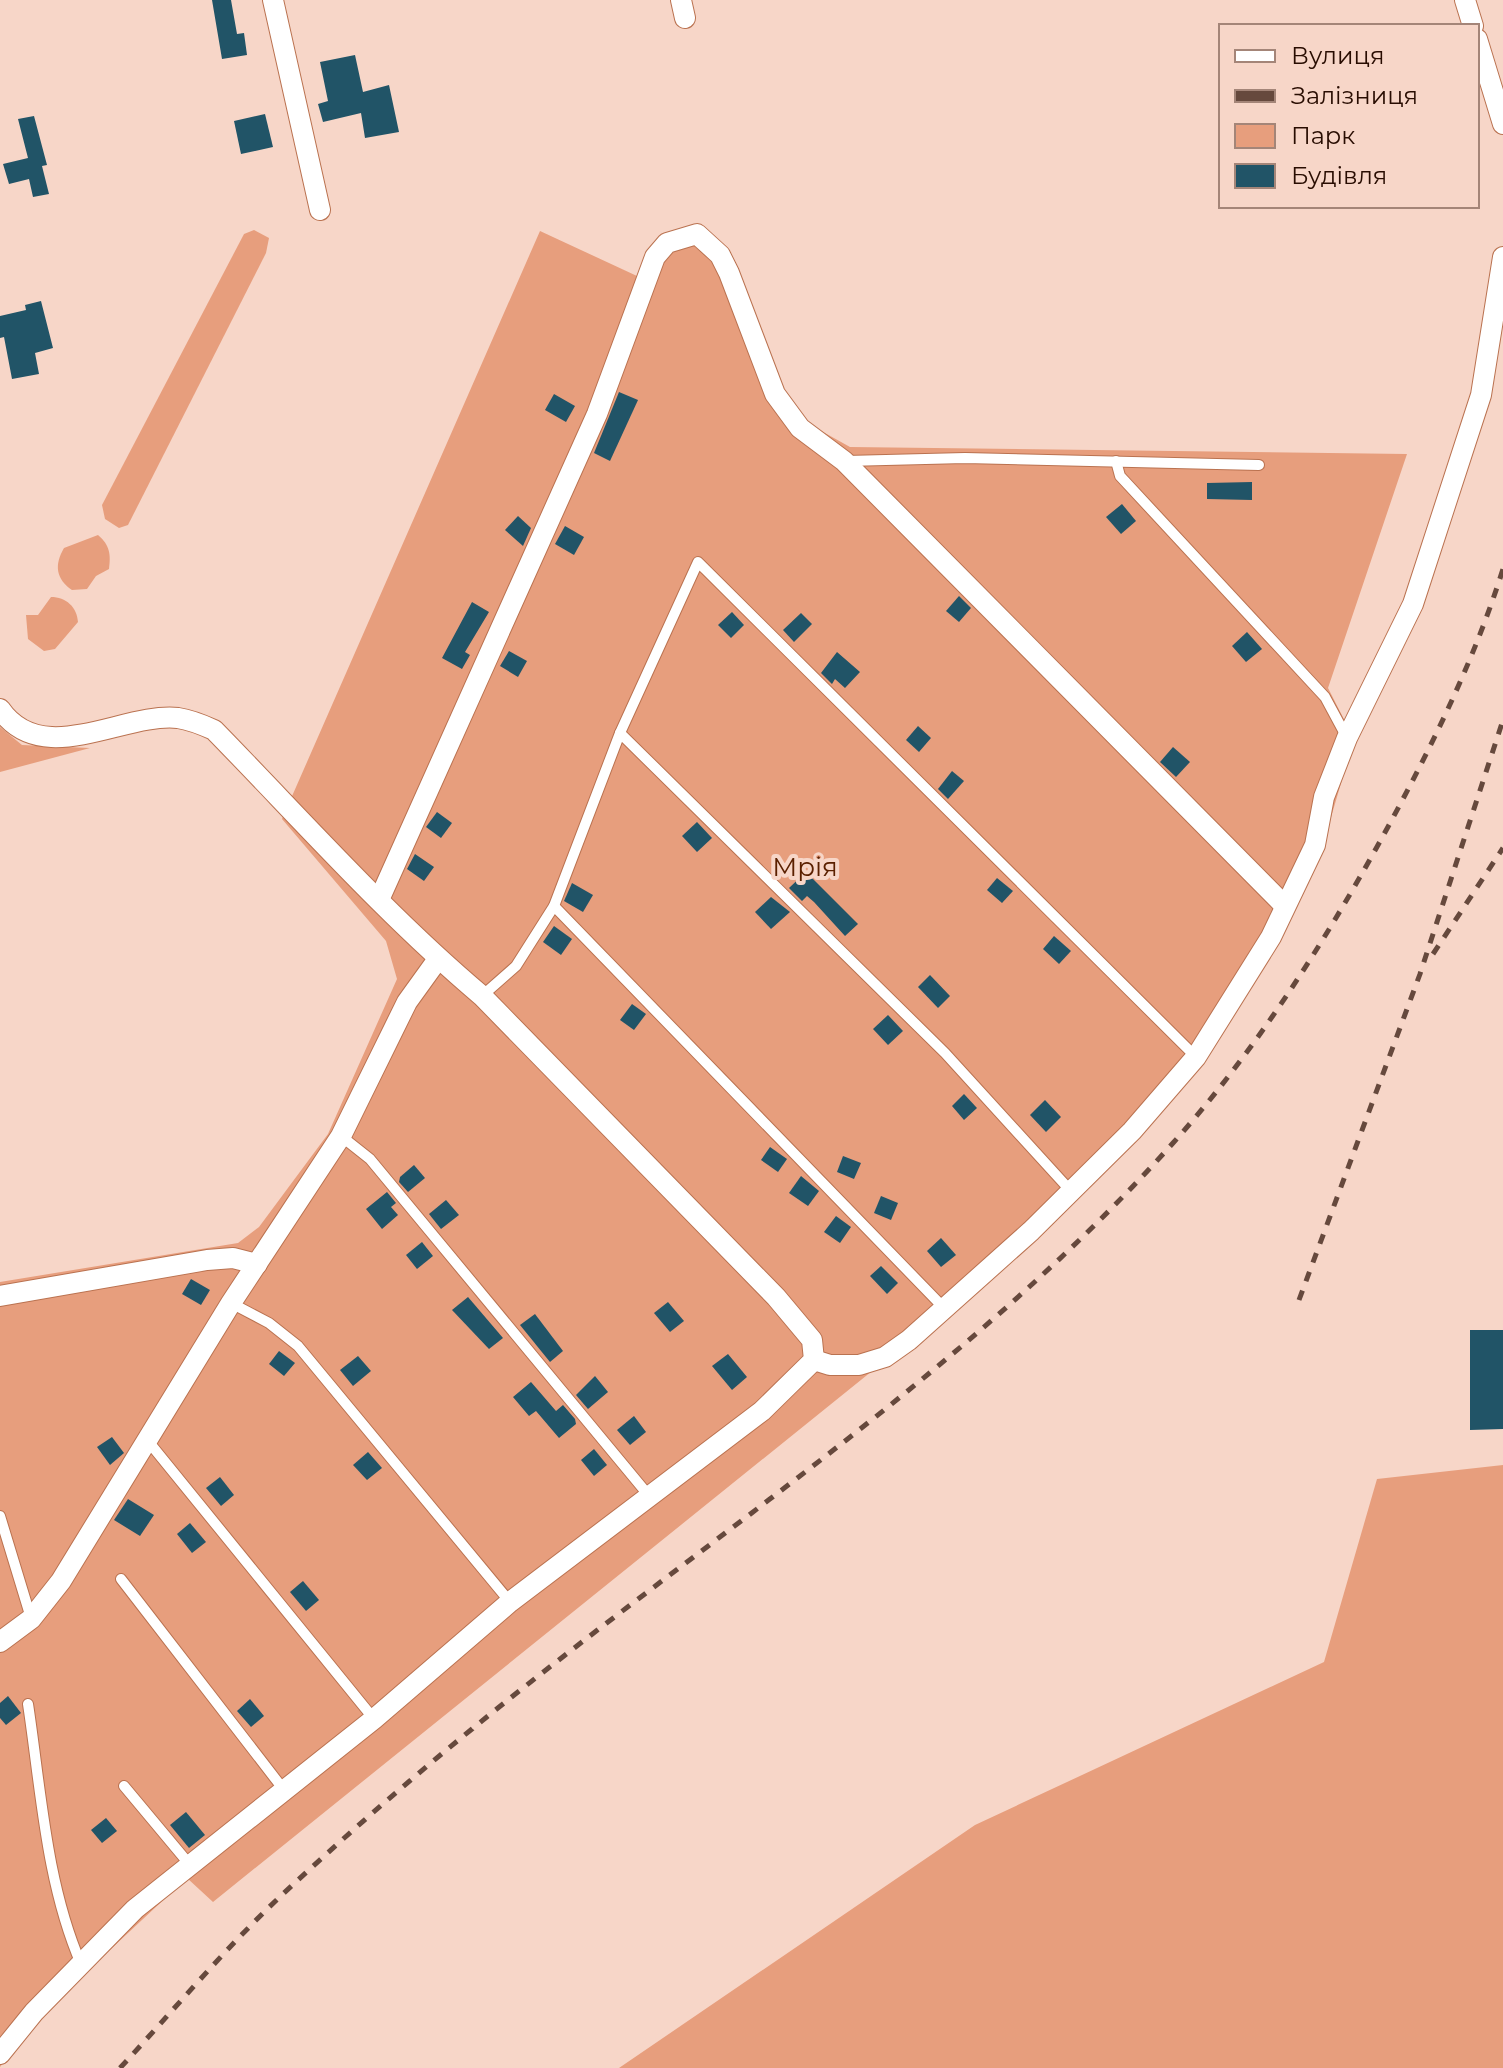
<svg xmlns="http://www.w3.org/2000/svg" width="1503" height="2068" font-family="Montserrat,sans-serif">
  <rect width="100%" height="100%" fill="#f7d6c8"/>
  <g fill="#e79e7d">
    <path d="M700,227l85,165 22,31 43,24 557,7 -79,234 26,51 -32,109 -122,215 -318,300 -669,539 -26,-24 -147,137 -40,52v-785l238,-39 21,-16 69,-93 69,-155 -11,-38 -104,-122 258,-588 97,45c15,-37 25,-42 63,-49z"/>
    <path d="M254,230l15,8 -3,15 -138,272 -9,3 -14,-9 -3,-14 142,-271z"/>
    <path d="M98,535c12,10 13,20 11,34l-13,7 -9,13 -15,1c-16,-11 -18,-25 -8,-42z"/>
    <path d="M51,597c15,0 26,10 27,25l-23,27 -11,2 -16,-12 -2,-24h12z"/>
    <path d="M0,727l22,18 68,3 -90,24z"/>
    <path d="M1503,1465v603h-884l356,-243 349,-163 53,-183z"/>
  </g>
  <g fill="#215467">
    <path d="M212,0h19l6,34 7,-1 3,22 -25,4z"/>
    <path d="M355,55l8,37 26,-7 10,47 -34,6 -4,-25 -38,9 -5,-18 10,-3 -8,-39z"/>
    <path d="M265,114l8,33 -32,7 -7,-33z"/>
    <path d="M34,116l13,49 -5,1 7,28 -16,3 -4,-18 -20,5 -6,-20 25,-6 -10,-39z"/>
    <path d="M41,301l12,47 -18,5 4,21 -27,5 -8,-42 -4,1v-22l26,-6 -1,-5z"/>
    <path d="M619,392l19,8 -28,61 -16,-8z"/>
    <path d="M554,394l21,12 -9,16 -21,-12z"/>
    <path d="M1252,482v18l-45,-1v-16z"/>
    <path d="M1122,504l14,17 -15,13 -15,-17z"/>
    <path d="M518,516l13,12 -8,18 -18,-16z"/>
    <path d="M565,526l19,11 -10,18 -19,-11z"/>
    <path d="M959,596l12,12 -12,14 -13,-11z"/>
    <path d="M472,602l17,10 -24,40 5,3 -8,14 -20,-11z"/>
    <path d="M732,612l12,13 -13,13 -13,-13z"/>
    <path d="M801,613l11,11 -18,18 -11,-12z"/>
    <path d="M1247,632l15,17 -16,13 -14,-16z"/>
    <path d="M509,651l18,10 -9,16 -18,-11z"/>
    <path d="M837,652l23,20 -15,16 -10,-9 -3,5 -11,-11z"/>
    <path d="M918,726l13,12 -12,14 -13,-12z"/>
    <path d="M1173,747l17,15 -14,15 -16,-15z"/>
    <path d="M952,771l12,10 -16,18 -10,-10z"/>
    <path d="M437,812l15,11 -11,15 -15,-11z"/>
    <path d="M697,822l15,16 -15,14 -15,-16z"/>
    <path d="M415,854l19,13 -10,14 -17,-12z"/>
    <path d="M806,872l52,52 -13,12 -31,-34 -7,-6 -5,5 -13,-13z"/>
    <path d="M997,878l16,13 -11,12 -15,-13z"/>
    <path d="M572,883l21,12 -10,17 -19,-11z"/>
    <path d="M771,897l19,15 -19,17 -16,-17z"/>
    <path d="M554,926l18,13 -11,16 -18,-13z"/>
    <path d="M1054,936l17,15 -12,13 -16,-15z"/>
    <path d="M930,975l20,21 -12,12 -20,-21z"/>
    <path d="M632,1004l14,10 -12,16 -14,-10z"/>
    <path d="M888,1015l15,16 -15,14 -15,-16z"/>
    <path d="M964,1094l13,14 -13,12 -12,-14z"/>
    <path d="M1045,1100l16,17 -15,15 -16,-17z"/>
    <path d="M770,1147l17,12 -9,13 -17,-12z"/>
    <path d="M843,1156l18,7 -7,16 -17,-7z"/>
    <path d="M414,1165l11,13 -17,14 -9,-10 1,-5z"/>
    <path d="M801,1176l18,15 -11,15 -19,-13z"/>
    <path d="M387,1192l9,11 -5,4 7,8 -16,14 -16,-20z"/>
    <path d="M881,1196l17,7 -7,17 -17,-7z"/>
    <path d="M446,1200l13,15 -18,14 -12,-15z"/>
    <path d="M836,1216l15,11 -11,16 -16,-11z"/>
    <path d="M941,1238l15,17 -15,12 -14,-16z"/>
    <path d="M422,1242l11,14 -16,13 -11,-14z"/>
    <path d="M881,1266l17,17 -11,11 -17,-18z"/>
    <path d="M191,1279l19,11 -9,15 -19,-11z"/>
    <path d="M468,1297l35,41 -14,11 -37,-39z"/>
    <path d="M668,1302l16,19 -14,11 -16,-19z"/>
    <path d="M535,1314l28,37 -13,11 -30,-37z"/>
    <path d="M1470,1330h33v99l-33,1z"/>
    <path d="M279,1351l16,12 -11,13 -15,-12z"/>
    <path d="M728,1354l19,23 -15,13 -20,-24z"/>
    <path d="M358,1356l13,15 -18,15 -13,-16z"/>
    <path d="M595,1376l13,16 -20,17 -12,-14z"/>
    <path d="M531,1382l25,29 7,-6 12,14 1,5 -17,14 -23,-27 -7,5 -16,-19z"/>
    <path d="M634,1416l12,16 -16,13 -13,-15z"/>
    <path d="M112,1437l12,16 -14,12 -13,-18z"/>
    <path d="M594,1449l13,16 -13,11 -13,-16z"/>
    <path d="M368,1452l14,16 -15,12 -14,-15z"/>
    <path d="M220,1477l14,18 -13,11 -15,-18z"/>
    <path d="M128,1499l26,16 -14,21 -26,-16z"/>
    <path d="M190,1523l16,19 -14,11 -15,-19z"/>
    <path d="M303,1581l16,19 -13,11 -16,-19z"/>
    <path d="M8,1696l13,17 -15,12 -6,-7v-15z"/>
    <path d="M250,1699l14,17 -13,11 -14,-16z"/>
    <path d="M186,1812l19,23 -16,13 -19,-23z"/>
    <path d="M106,1818l11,13 -15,12 -11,-13z"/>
  </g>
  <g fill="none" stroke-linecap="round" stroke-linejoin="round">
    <defs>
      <g id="lane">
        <path d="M846,461l119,-3 294,7"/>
        <path d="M1116,461l4,15 205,221 21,39"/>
        <path d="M620,733l325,320 124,136"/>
        <path d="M554,906l389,401"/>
        <path d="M482,996l34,-30 38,-60 66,-173 78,-171 498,495"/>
        <path d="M341,1136l29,23 280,338"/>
        <path d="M231,1303l38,20 29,23 212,256"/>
        <path d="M148,1441l226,278"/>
        <path d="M0,1516l31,102"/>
        <path d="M121,1579l163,211"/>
        <path d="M28,1704c13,86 18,179 53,260"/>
        <path d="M124,1786l66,79"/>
      </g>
      <g id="street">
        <path d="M273,0l47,210"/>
        <path d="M681,0l4,18"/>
        <path d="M1465,0l8,26"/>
        <path d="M1477,39l26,85"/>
        <path d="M0,709c42,61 123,3 178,9 13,2 25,7 36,12 88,90 172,185 268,266l294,301 36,43 2,20 -52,51 -252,191 -136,117 -239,190 -101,103 -34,42"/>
        <path d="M379,900l218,-486 58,-157 12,-14 30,-9 23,21 9,18 46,121 25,34 44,33 441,445"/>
        <path d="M0,1296l207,-36 26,-2 24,6"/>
        <path d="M814,1360l16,5h29l26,-8 24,-17 122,-109 101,-100 64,-74 75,-120 44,-92 9,-48 23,-59 66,-134 68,-209 22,-138"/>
        <path d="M0,1642l31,-23 30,-38 170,-278 110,-167 66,-134 31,-43"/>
      </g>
    </defs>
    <use href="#lane" stroke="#ba7250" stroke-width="12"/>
    <use href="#street" stroke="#ba7250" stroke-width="22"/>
    <use href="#lane" stroke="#fff" stroke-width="10"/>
    <use href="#street" stroke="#fff" stroke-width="20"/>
    <g stroke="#66493d" stroke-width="5" stroke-dasharray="10 10" stroke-linecap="butt">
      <path d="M1433,954l70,-106"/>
      <path d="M1299,1300l121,-326 83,-254"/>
      <path d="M120,2068c54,-58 106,-121 164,-175 60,-56 124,-112 188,-164 235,-192 497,-358 701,-586 86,-96 155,-206 216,-318 45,-83 86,-167 114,-256"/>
    </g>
  </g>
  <g text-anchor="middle" stroke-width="8" stroke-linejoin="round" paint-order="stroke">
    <g font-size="26" fill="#5b2000" stroke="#f7d6c8">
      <text x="805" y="876">Мрія</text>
    </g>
  </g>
  <rect x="1219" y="24" width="260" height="184" fill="#f7d6c8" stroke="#a48578" stroke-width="2"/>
  <rect x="1235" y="50" width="40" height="12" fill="#ffffff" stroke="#a48578" stroke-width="2"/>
  <text x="1291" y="64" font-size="24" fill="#280c01">Вулиця</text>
  <rect x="1235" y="90" width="40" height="12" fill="#66493d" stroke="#a48578" stroke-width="2"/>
  <text x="1291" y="104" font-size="24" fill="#280c01">Залізниця</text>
  <rect x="1235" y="124" width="40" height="24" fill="#e79e7d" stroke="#a48578" stroke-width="2"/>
  <text x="1291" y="144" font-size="24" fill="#280c01">Парк</text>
  <rect x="1235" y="164" width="40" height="24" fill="#215467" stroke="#a48578" stroke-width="2"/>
  <text x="1291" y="184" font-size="24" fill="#280c01">Будівля</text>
</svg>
